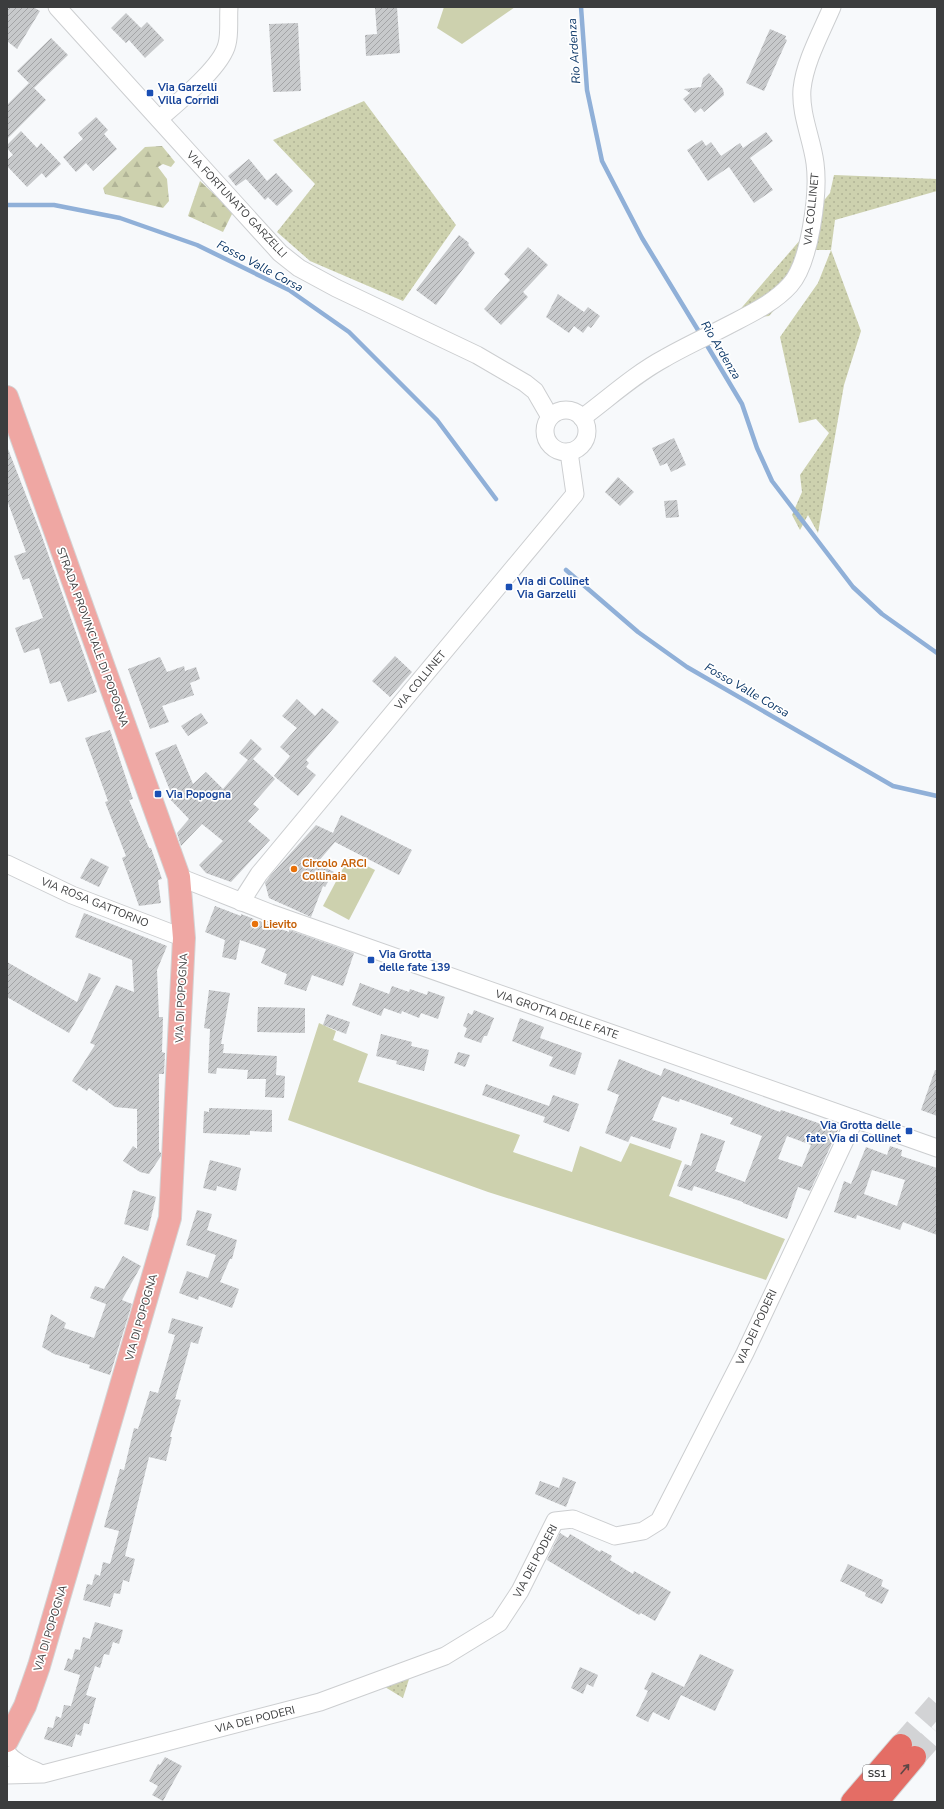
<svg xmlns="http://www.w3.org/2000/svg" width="944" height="1809" font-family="'Nunito Sans',sans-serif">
  <defs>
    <pattern id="grass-dots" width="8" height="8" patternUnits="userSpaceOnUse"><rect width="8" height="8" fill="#cdd1ae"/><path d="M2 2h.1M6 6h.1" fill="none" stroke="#b1b497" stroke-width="1.8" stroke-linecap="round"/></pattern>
    <pattern id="forest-firs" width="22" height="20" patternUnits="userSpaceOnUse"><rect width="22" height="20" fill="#cdd1ae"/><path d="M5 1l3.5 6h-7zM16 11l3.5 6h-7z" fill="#b1b497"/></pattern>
    <pattern id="building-hatch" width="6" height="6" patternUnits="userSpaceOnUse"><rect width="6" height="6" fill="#c7c9cb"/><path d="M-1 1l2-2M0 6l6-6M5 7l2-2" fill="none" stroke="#a3a4a6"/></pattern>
  </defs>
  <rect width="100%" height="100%" fill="#f7f9fb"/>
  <g fill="url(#grass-dots)">
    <path d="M364,101l92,124 -53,76 -93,-40 -33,-29 38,-48 -42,-44z"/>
    <path d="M834,175l103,4v12l-102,29 -4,30 30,81 -17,54 -26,148 -10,-18 -8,15 -8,-15 10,-23 -2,-17 29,-42 -13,-14 -17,4 -19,-86 38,-54 13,-33h-19l-7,26 -36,40 -38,4 76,-88 10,-23 13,-16z"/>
    <path d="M410,1676l-7,22 -18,-11z"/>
  </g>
  <g fill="url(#forest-firs)">
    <path d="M162,146l13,16 -4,5 -8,-3 -5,3 9,12 2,22 -6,7 -58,-14 -2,-6 42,-41z"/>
    <path d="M200,181l33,31 -10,20 -35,-16z"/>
  </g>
  <g fill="#cdd1ae">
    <path d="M444,7h71l-53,37 -25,-16z"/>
    <path d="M349,857l26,13 -26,50 -26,-14z"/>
    <path d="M319,1023l17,8 -3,9 35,14 -10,28 162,53 -7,17 59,20 8,-26 41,16 9,-19 52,18 -13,35 116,43 -19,41 -278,-88 -200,-72z"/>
  </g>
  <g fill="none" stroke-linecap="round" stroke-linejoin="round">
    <g stroke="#90b0d8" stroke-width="4.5">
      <path d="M581,7l6,83 15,71 40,77 59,97"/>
      <path d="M7,205h47l66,13 77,27 92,45 60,42 88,88 59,79"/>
      <path d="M705,342l37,62 15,44 15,33 81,106 29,27 55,39"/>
      <path d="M566,570l72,62 49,35 206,119 44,10"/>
    </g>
  </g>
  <g fill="url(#building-hatch)" fill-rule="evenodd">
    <path d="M7,7h26l7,4 -23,38 -10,-8z"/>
    <path d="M375,7h22l3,46 -34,3 -1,-21 12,-1z"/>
    <path d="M126,13l15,15 6,-6 17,18 -19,18 -16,-18 -3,3 -15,-15z"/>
    <path d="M298,23l3,68 -28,1 -4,-68z"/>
    <path d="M770,29l16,7 -1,3 2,1 -23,51 -18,-8z"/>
    <path d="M51,38l17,17 -34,33 -17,-17z"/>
    <path d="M709,73l14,16 1,6 -20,17 -3,-4 -6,5 -12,-14 7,-6 -6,-4 17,-2 2,-9z"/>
    <path d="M29,83l17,17 -39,39v-34z"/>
    <path d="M96,117l12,13 -4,4 13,15 -24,22 -7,-8 -10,9 -13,-15 20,-18 -5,-6z"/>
    <path d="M21,131l16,17 4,-5 20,21 -15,14 -4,-5 -15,14 -20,-21v-6l6,-5 -6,-7v-3z"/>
    <path d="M766,132l7,9 -23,17 23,32 -19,13 -25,-36 -21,14 -21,-31 15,-10 4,6 5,-4 10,14 19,-13 3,5z"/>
    <path d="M249,159l18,22 9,-8 17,18 -16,15 -9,-9 -3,3 -19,-21 -10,7 -8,-10z"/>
    <path d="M459,235l10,8 -1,2 7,8 -39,52 -20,-15z"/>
    <path d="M528,247l20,18 -25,27 5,5 -27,28 -17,-16 26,-29 -6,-6z"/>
    <path d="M558,294l26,18 4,-5 12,9 -9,12 -3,-2 -5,7 -9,-7 -5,7 -23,-16z"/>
    <path d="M674,438l12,27 -15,7 -4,-9 -7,3 -8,-18z"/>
    <path d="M7,449h1l32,82 57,161 -29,10 -8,-21 -10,3 -11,-36 -15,5 -9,-25 28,-10 -14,-40 -6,2 -9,-24 12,-4 -19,-52z"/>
    <path d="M618,477l16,15 -14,14 -15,-14z"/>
    <path d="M677,500l2,17 -13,1 -2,-17z"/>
    <path d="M395,656l17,16 -22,25 -18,-16z"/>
    <path d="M160,657l7,15 17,-6 1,5 11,-4 4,12 -10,4 4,12 -32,11 7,16 -19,7 -22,-60z"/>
    <path d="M297,699l18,17 7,-8 17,14 -33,38 3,3 -3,4 10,8 -18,21 -24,-20 16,-20 -10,-9 17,-19 -15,-12z"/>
    <path d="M201,713l7,10 -20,13 -7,-10z"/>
    <path d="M110,730l23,69 -4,1 20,48h2l11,31 -4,1 3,23 -22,3 -17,-48 4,-2 -21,-54 3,-1 -23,-63z"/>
    <path d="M251,739l11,10 -9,10 22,20 -22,25 6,5 -11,12 22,19 -39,42 -25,-9 -7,-8 24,-24 -21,-17 -21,22 -4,-13 12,-14 -22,-23 4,-3 -16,-40 21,-9 17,40 13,-12 17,17 25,-29 -9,-7z"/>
    <path d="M341,815l71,35 -13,25 -64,-33 -18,21 17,9 -9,15 -2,-1 -12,31 -42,-19 -4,-15 5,-7 46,-51 17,8z"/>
    <path d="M91,858l18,9 -10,20 -19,-9z"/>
    <path d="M215,906l26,10v-2l48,18v-2l65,23 -11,33 -31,-11 -6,16 -22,-7 3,-10 -26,-11 5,-14 -26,-9 -4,20 -14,-3 3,-17 -20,-8z"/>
    <path d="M84,913l83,33 -10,24 2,47h4l-1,35 3,1 -1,21h-5v77l2,2v3l-12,18 -9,-2 -17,-11 10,-15 4,3v-40l-22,-2 -26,-19 -2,3 -15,-10 23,-36 -5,-2 26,-58 18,7 -2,-32 -57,-23z"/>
    <path d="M7,962l70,40 12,-29 12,5 -32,55 -62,-36z"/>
    <path d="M360,983l29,11 3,-8 17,6 1,-3 17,6 1,-4 17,6 -7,22 -17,-6 -2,5 -17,-7 -1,3 -17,-6 -3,8 -29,-11z"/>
    <path d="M209,990l21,3 -9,51h3l-1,9 54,3 -1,19 9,1 -1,22 -19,-1 1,-18h-19l1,-9 -31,-2 -1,6 -8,-1 2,-44 -6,-1z"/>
    <path d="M258,1007l47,1v25l-48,-1z"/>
    <path d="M474,1010l20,8 -7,18h-3l-3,7 -17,-6 3,-9 -4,-2 5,-13 4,2z"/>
    <path d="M327,1014l23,8 -4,12 -23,-9z"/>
    <path d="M520,1018l24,9 -4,11 42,15 -7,22 -26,-9 4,-9 -41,-16z"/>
    <path d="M381,1034l31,8 -1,4 18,4 -5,21 -28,-7 1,-3 -21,-5z"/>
    <path d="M458,1052l12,3 -5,12 -11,-4z"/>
    <path d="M619,1059l42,17 3,-8 116,44 1,-2 57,20 -28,61 -12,-4 -11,32 -44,-16v-1l-49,-16 -2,5 -15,-5 8,-22 6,2 10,-33 24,8 -10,30 30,11 17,-46 -32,-12 3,-6 -53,-19 -1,3 -17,-6 -10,24 25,8 -7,21 -39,-13 -3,6 -23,-9 14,-38 -12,-5zM787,1136l24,9 -9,22 -24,-8z"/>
    <path d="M935,1070h2v46l-16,-6z"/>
    <path d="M486,1084l63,22 4,-11 26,9 -10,28 -26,-10 2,-5 -63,-22z"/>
    <path d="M209,1108l63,2v22l-22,-1v4l-47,-2 1,-22 5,1z"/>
    <path d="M890,1146l12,4 -1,6 36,12v67l-34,-13 -3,8 -43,-15 -1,4 -22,-7 10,-31 7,3 15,-37 21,8zM872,1170l33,10 -8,26 -33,-12z"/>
    <path d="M210,1160l31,8 -5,23 -19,-5 -1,5 -13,-3z"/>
    <path d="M133,1190l23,7 -8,34 -24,-7z"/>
    <path d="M197,1210l15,4 -5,16 30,10 -5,19h-2l-10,23 19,7 -7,19 -33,-12 -1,4 -19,-7 8,-22 21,7 8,-23 -30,-10z"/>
    <path d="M123,1256l18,10 -19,34 10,4 -22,71 -21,-7 1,-3 -36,-11 -12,-7 9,-33 15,9 -2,5 30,10 12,-34 -16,-6 5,-12 9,3z"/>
    <path d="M172,1318l31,9 -5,17 -7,-2 -16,57 6,1 -11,37h2l-6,24 -17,-4 -24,99 10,3 -6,23 -6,-2 -3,14 -6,-1 -4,14 -27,-7 4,-16 5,1 3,-11 5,2 3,-14 7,2 9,-33 -15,-4 16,-58 4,1 10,-42 4,1 12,-38 8,2 17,-58 -7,-2z"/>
    <path d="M563,1477l13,5 -10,25 -31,-13 5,-13 19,7z"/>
    <path d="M560,1533l8,5 2,-4 30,18 1,-2 11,6 -2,4 23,14 1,-3 37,21 -16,29 -14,-8 -2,2 -92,-55z"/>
    <path d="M848,1564l35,16 -2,6 8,4 -7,14 -17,-8 1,-3 -26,-12z"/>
    <path d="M95,1622l28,8 -4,14 -6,-2 -4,13 -5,-1 -4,14 -5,-2 -9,29 10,3 -7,26 -5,-1 -3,13 -5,-2 -4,13 -28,-8 4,-12 5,1 3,-12 5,2 3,-13 7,1 9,-31 -16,-5 4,-12 4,2 3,-11 5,1 3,-13 7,2z"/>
    <path d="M700,1654l34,16 -19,41 -34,-16 -12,25 -16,-8 -5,10 -12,-6 12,-25 -4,-2 8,-17 32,15z"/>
    <path d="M580,1667l18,8 -5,12 -6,-3 -4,10 -12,-6z"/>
    <path d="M165,1757l17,9 -19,35 -11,-6 6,-9 -9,-5 9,-17 2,1z"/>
  </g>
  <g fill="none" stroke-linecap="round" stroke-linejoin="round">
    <g stroke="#d2d3d5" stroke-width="22" stroke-dasharray="22 11" stroke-linecap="butt">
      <path d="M901,1745l36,-41"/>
      <path d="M915,1757l22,-25"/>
    </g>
    <defs>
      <g id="minor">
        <path d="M57,7l223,246 19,15 37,20 141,67 48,28 10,8 15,26"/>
        <path d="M159,119c18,-16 63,-52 68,-75 3,-11 1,-25 2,-37"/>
        <circle cx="566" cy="431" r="21"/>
        <path d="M582,418c27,-20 53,-44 83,-60 21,-12 43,-22 64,-33 21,-11 45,-22 61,-40 20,-22 29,-92 25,-122 -3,-24 -15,-49 -13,-74 3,-28 19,-56 30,-82"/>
        <path d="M7,864l65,31 112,43"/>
        <path d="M179,877l91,36 667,235"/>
        <path d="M241,902l18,-28 316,-380 -6,-42"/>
        <path d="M7,1753c8,10 19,14 31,19"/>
        <path d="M7,1775l36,-1 277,-72 125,-46 54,-33 21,-32 35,-70 18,-2 42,17 28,-5 16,-10 86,-168 110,-234"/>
      </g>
      <path id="major" d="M7,397l172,480 5,61 -14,280 -131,448 -14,40 -18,35"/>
      <g id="highway">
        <path d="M852,1802l49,-57"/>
        <path d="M877,1802l38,-45"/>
      </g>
    </defs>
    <use href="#minor" stroke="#ccced0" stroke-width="19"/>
    <use href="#major" stroke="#d4d4d5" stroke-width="24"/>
    <use href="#highway" stroke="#d4d4d5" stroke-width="24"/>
    <use href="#minor" stroke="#fff" stroke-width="17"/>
    <use href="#major" stroke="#efa7a3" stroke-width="22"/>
    <use href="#highway" stroke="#e46d65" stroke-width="22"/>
  </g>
  <defs><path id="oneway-shaft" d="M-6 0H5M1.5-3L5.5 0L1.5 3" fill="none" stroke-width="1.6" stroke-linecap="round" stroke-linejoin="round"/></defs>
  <use stroke="#5e4746" href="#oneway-shaft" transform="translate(905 1769) rotate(-50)"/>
  <g fill="#1a4fb4" stroke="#fff" stroke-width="1.5">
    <rect x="146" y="89" width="8" height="8" rx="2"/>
    <rect x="505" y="583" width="8" height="8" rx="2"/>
    <rect x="154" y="790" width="8" height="8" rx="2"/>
    <rect x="367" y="956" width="8" height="8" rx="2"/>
    <rect x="905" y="1127" width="8" height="8" rx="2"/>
  </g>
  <g fill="#e8710a" stroke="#fff" stroke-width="1.5">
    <circle cx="294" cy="869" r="4"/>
    <circle cx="255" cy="924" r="4"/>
  </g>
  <g text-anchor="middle" stroke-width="3.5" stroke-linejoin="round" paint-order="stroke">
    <rect fill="#fff" stroke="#767778" stroke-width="1" x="863" y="1765" width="28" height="16" rx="3"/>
    <g font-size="10" font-weight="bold" fill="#3c3d3e">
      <text x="877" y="1777">SS1</text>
    </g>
    <g font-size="11" font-weight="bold" fill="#164399" stroke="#fff" text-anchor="start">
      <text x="158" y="91">Via Garzelli<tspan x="158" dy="13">Villa Corridi</tspan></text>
      <text x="517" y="585">Via di Collinet<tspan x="517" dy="13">Via Garzelli</tspan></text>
      <text x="166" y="798">Via Popogna</text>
      <text x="379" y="958">Via Grotta<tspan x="379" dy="13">delle fate 139</tspan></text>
      <text x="901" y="1129" text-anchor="end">Via Grotta delle<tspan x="901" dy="13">fate Via di Collinet</tspan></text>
    </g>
    <g font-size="11" fill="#3c3d3e" stroke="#fff">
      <text transform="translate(237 204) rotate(47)" y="4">VIA FORTUNATO GARZELLI</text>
      <text transform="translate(811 209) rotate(-84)" y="4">VIA COLLINET</text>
      <text transform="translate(93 637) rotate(70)" y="4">STRADA PROVINCIALE DI POPOGNA</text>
      <text transform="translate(420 680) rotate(-50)" y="4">VIA COLLINET</text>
      <text transform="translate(95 902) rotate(22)" y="4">VIA ROSA GATTORNO</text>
      <text transform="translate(181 998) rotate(-87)" y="4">VIA DI POPOGNA</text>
      <text transform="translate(557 1014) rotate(19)" y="4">VIA GROTTA DELLE FATE</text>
      <text transform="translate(141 1317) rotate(-74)" y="4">VIA DI POPOGNA</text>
      <text transform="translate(756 1327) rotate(-65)" y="4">VIA DEI PODERI</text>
      <text transform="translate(535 1561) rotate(-62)" y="4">VIA DEI PODERI</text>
      <text transform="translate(50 1628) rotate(-73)" y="4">VIA DI POPOGNA</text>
      <text transform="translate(255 1719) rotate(-14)" y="4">VIA DEI PODERI</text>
    </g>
    <g font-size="11" font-weight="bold" fill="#c56008" stroke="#fff" text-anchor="start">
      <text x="302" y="867">Circolo ARCI<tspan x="302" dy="13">Collinaia</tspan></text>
      <text x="263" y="928">Lievito</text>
    </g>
    <g font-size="12" font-style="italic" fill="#093566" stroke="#fff">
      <text transform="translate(574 51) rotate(-94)" y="4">Rio Ardenza</text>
      <text transform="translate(260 266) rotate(28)" y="4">Fosso Valle Corsa</text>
      <text transform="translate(721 350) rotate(59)" y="4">Rio Ardenza</text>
      <text transform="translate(747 690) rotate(30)" y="4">Fosso Valle Corsa</text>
    </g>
  </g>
  <rect width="944" height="1809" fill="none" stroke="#3c3d3e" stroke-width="16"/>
</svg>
